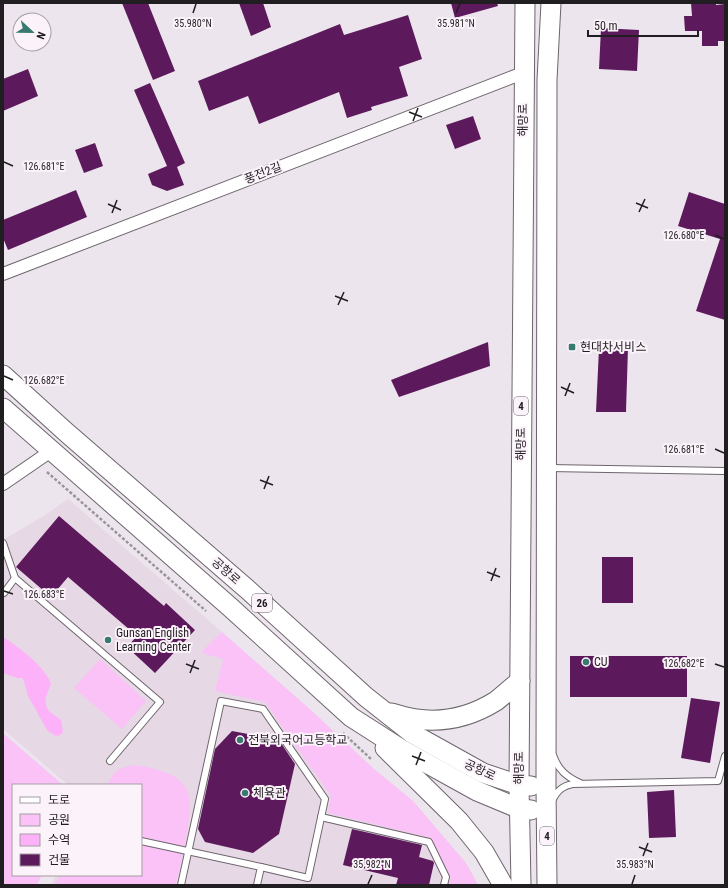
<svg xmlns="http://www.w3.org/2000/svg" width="728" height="888" font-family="'Roboto Condensed','Noto Sans KR',sans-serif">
  <rect width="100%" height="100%" fill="#ede5ed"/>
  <path fill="#e6d8e5" d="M68,499l154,133 91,80 61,57 39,32 53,62 12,22h-427l5,-10h85v-90h-73l-65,-56v-189l39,-23z"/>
  <g fill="#fac2f7">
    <path d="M222,632l91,80 61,57 39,32 53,62 12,22h-29l2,-7 -20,-40 -103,-25 3,-17 -66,-94 -50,-11 8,-32 -21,-6 2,-4z"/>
    <path d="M100,659l46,42 -24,28 -48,-41z"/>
    <path d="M3,733l60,52h-50v90h29l-5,10h-34z"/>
    <path d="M134,765c16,2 44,8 52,23 11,18 -6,76 -10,97h-121l5,-10h81v-90h-34c8,-15 11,-17 27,-20z"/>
  </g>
  <path fill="#fcb1f9" d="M3,637c17,11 39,27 48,46 -3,10 -10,19 -1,29 3,3 8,5 11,8l2,12 -4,4 -5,-1 -7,-5 -19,-34 -4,-15 -2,-3h-5l-14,-5z"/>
  <g fill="#5c1a5c">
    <path d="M122,3h26l27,68 -22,9z"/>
    <path d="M239,3h24l8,24 -20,9z"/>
    <path d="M451,3h46l1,3 -43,12z"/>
    <path d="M691,3h25v2l9,-1v37h-7v5h-16v-15h-17l-1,-15h8z"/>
    <path d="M408,15l14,44 -23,8 9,29 -37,11 1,3 -25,8 -8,-26 -80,32 -11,-28 -39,15 -11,-30 142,-57 4,11z"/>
    <path d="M601,28l38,2 -2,41 -38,-2z"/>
    <path d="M28,69l10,27 -35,15v-32z"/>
    <path d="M150,83l35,80 -8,4 7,18 -17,6 -15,-6 -4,-11 19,-8 -33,-76z"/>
    <path d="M473,116l8,23 -26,10 -9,-24z"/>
    <path d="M95,143l8,23 -19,7 -9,-23z"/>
    <path d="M76,190l11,27 -79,33 -5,-12v-18z"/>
    <path d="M689,192l36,12v116l-29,-9 24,-72 -42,-13z"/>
    <path d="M488,342l2,24 -91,31 -8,-17z"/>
    <path d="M628,347l-2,65h-30l3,-64z"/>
    <path d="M59,516l105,90 2,-3 29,27 -40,43 -28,-26 10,-11 -69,-59 -17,20 -35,-30z"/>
    <rect x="602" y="557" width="31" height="46"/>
    <rect x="570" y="656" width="117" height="41"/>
    <path d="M691,698l29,4 -10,61 -29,-5z"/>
    <path d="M232,731l47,9 16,24 -16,70 -26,19 -48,-11 -7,-13 17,-80z"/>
    <path d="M674,790l2,47 -27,1 -2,-46z"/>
    <path d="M352,829l70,16 -3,12 14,4 1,2 -5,22h-33l2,-7 -55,-13z"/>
  </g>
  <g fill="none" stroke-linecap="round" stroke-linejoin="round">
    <defs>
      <g id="lane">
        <path d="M549,468l176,3"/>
        <path d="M3,543l12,35 145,124 -50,59"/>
        <path d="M3,592l1,1 11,-15"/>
        <path d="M553,755c5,15 14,22 27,28"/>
        <path d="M552,801c5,-10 10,-15 21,-17l145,-3 7,-25"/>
        <path d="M321,817l108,25 17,35 -2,8"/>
        <path d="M141,841l120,26 -4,18"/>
        <path d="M181,885l40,-184 42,8 62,90 -17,79 -47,-11"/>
      </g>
      <g id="street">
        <path d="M3,274l520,-201"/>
        <path d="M3,484l48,-33"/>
      </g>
      <g id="primary">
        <path d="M3,375l64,58 180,156 119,108 47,37 70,39 36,12 12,1"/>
        <path d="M3,408l227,199 121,110 50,32 76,42 43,18 11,1"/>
        <path d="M391,713c8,2 17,5 25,6 28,4 56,-3 80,-18 8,-6 16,-14 24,-20"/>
        <path d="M385,748l74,73 25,31 19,33"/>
        <path d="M521,885l-2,-100 6,-782"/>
        <path d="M547,885l-1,-98 1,-707 4,-77"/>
      </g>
    </defs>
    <use href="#lane" stroke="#6d656c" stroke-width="8"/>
    <use href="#street" stroke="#6d656c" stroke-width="14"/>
    <use href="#primary" stroke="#6d656c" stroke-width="21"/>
    <g stroke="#9b959b" stroke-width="2.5" stroke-dasharray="3 2" stroke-linecap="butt">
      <path d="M47,472l159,139"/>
      <path d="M343,733l28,26"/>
    </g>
    <use href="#lane" stroke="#fff" stroke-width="6"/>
    <use href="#street" stroke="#fff" stroke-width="12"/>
    <use href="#primary" stroke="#fff" stroke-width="19"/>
  </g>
  <path fill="none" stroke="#211e21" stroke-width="1.5" d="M193,13l3,-9M456,13l4,-9M409,112l13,5M413,121l5,-13M4,162l9,4M636,203l12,5M108,204l13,6M639,212l6,-13M112,213l5,-13M715,235l9,4M335,296l13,5M338,305l6,-13M4,376l9,4M561,387l13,6M565,396l5,-13M715,449l9,4M260,480l13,5M264,489l5,-13M487,572l13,5M491,581l5,-13M4,591l9,3M186,664l13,5M715,664l9,3M190,673l5,-13M412,756l13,5M416,765l5,-13M639,847l13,5M643,856l5,-13M368,884l4,-9M632,884l3,-9"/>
  <g fill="#387b6e" stroke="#fbf2fa" stroke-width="1.5">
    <rect x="568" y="343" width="8" height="8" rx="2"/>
    <circle cx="108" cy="640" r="4"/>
    <circle cx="586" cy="662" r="4"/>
    <circle cx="240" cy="740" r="4"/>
    <circle cx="245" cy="793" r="4"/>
  </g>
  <g text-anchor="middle" stroke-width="4" stroke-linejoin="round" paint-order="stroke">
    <g fill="#fbf2fa" stroke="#625e62" stroke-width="1">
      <rect x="514" y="397" width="14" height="18" rx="3"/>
      <rect x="252" y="594" width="20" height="18" rx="3"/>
      <rect x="540" y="827" width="14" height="18" rx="3"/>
    </g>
    <g font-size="11" font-weight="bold" fill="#211e21">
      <text x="521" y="410">4</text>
      <text x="262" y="607">26</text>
      <text x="547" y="840">4</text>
    </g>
    <g font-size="12" fill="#211e21" stroke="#fbf2fa">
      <text transform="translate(523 120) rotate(-90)" y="4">해망로</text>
      <text transform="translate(263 173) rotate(-21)" y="4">풍전2길</text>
      <text transform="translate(521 444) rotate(-90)" y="4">해망로</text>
      <text transform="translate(226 571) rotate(41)" y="4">공항로</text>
      <text transform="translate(519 768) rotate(-90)" y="4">해망로</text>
      <text transform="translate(480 770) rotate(25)" y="4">공항로</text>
    </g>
    <g font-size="12" fill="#211e21" stroke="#fbf2fa" text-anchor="start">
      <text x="580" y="351">현대차서비스</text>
      <text x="116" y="637">Gunsan English<tspan x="116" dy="14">Learning Center</tspan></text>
      <text x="594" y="666">CU</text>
      <text x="248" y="744">전북외국어고등학교</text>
      <text x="253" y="797">체육관</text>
    </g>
  </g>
  <g font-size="10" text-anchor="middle" fill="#211e21" stroke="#fbf2fa" stroke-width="4" stroke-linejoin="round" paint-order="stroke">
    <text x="193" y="27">35.980°N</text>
    <text x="456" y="27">35.981°N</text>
    <text x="44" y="170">126.681°E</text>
    <text x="684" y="239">126.680°E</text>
    <text x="44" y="384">126.682°E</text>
    <text x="684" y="453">126.681°E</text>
    <text x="44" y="598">126.683°E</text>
    <text x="684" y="667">126.682°E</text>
    <text x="372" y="868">35.982°N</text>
    <text x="635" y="868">35.983°N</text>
  </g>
  <rect width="728" height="888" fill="none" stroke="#211e21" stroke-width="8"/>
  <rect x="12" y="784" width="130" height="92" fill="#fbf2fa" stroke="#a49da3"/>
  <rect x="20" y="797" width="20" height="6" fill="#ffffff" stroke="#a49da3"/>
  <text x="48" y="804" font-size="12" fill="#211e21">도로</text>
  <rect x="20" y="814" width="20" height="12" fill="#fac2f7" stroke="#a49da3"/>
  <text x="48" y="824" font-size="12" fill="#211e21">공원</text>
  <rect x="20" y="834" width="20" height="12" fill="#fcb1f9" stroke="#a49da3"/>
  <text x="48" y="844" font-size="12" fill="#211e21">수역</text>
  <rect x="20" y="854" width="20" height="12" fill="#5c1a5c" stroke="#a49da3"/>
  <text x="48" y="864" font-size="12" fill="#211e21">건물</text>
  <g transform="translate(32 32) rotate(112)"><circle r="19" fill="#fbf2fa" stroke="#a49da3"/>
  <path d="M0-3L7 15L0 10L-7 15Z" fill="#387b6e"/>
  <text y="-6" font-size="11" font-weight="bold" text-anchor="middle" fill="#211e21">N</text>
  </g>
  <path d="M588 30v6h110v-6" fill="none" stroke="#211e21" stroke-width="2"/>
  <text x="594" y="30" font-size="12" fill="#211e21" stroke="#fbf2fa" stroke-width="3" paint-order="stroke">50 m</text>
</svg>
